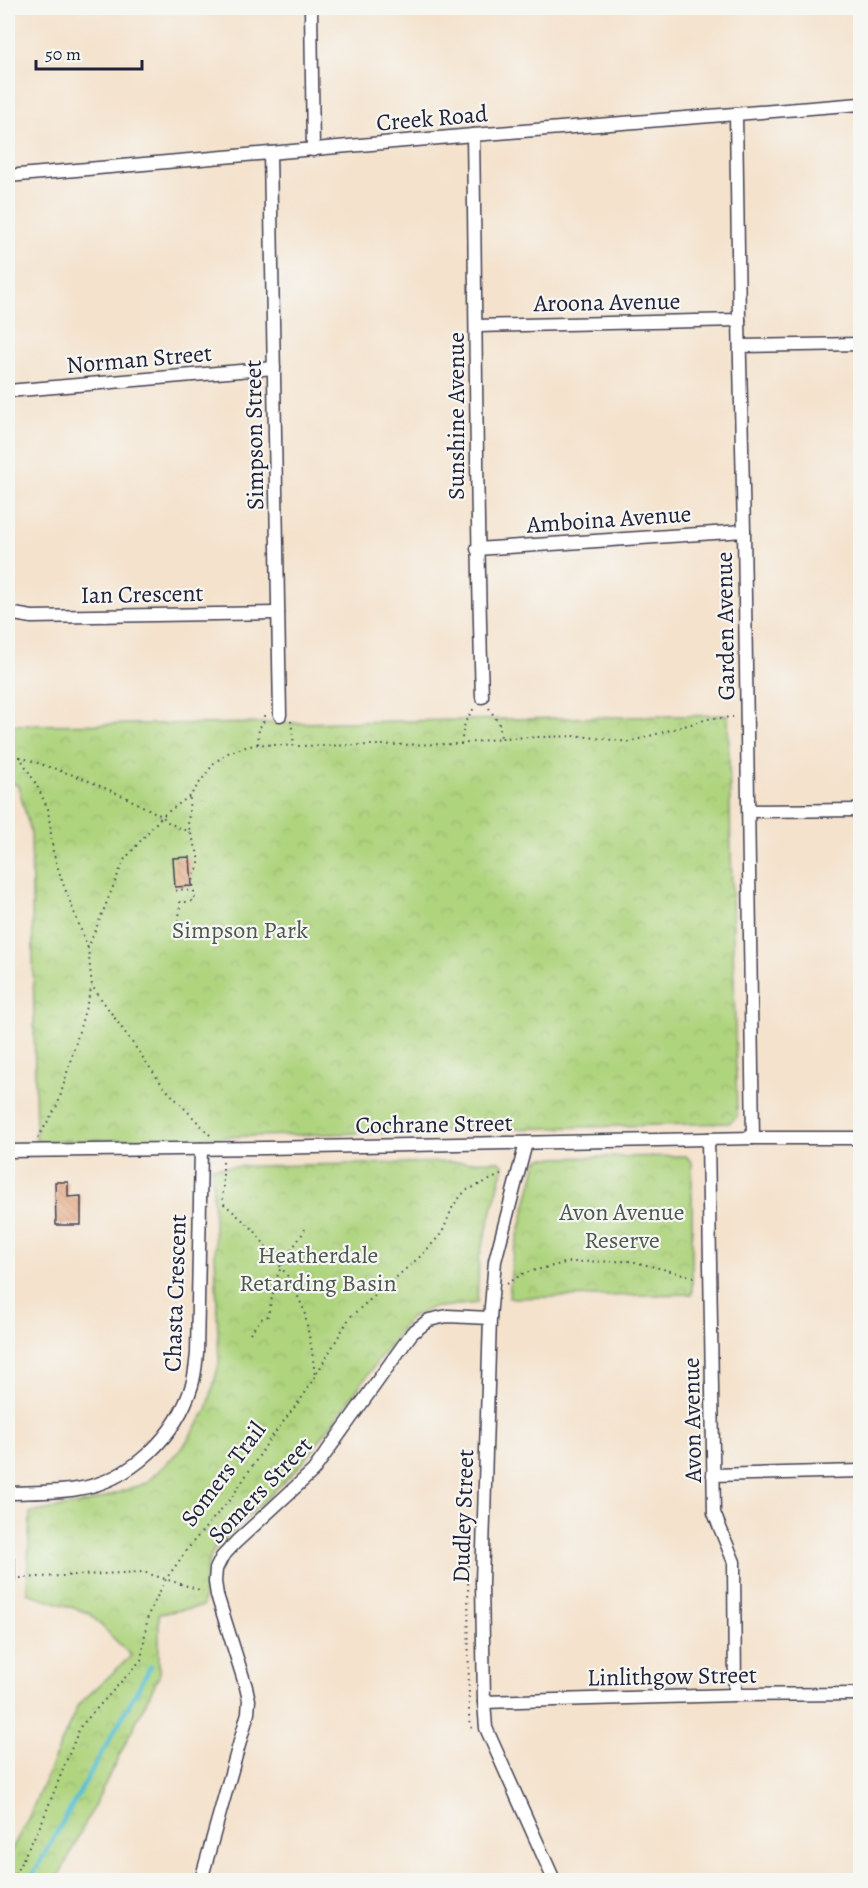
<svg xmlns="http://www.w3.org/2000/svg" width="868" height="1888" font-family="Alegreya,serif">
  <defs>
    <pattern id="park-crowns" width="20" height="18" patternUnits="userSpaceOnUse" patternTransform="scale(1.5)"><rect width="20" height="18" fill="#afd47e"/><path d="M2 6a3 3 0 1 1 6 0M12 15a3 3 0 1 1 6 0" fill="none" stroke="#96b66e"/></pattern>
    <pattern id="building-back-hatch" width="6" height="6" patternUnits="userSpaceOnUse" patternTransform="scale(1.5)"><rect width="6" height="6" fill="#e39d71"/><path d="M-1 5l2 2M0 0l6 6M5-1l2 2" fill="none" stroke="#b8805e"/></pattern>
  </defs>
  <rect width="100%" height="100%" fill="#f6f6f2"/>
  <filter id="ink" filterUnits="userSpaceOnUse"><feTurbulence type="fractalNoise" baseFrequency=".0167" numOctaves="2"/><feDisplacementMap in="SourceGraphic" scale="12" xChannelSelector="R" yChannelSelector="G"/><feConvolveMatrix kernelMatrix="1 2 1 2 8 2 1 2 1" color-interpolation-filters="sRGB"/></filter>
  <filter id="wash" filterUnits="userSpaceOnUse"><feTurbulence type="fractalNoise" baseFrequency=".008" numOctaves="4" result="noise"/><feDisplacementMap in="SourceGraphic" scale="24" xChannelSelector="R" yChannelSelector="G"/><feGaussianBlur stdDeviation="1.35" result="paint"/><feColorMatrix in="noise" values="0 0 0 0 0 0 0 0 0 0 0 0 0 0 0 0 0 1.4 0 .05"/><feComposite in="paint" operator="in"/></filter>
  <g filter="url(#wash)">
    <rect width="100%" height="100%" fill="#f4e2cc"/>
    <g fill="url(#park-crowns)" stroke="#687b5c" stroke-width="1.5">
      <path d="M728,715l9,402 -8,6 -693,19 -5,-309 -13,-47 -10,-6v-55l287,-2z"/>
      <path d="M686,1156l6,6v132l-183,4 3,-38 25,-98 4,-4z"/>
      <path d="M499,1161l5,5 -25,92 -2,45 -47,5 -22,12 -105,143 -90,88 -7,18 -3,37 -44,8v62l-102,204h-49v-24l19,-35 51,-116 53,-49 -42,-43 -62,-20 3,-80 61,-11 55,-19 37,-36 24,-37 12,-46 -7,-197z"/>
    </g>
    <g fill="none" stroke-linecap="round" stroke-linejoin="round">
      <path stroke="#59bfd6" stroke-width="4.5" d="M30,1880l121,-214"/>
    </g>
    <g id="blocks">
      <g fill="url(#building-back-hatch)">
        <path d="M190,857l2,29 -17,1 -2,-29z"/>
        <path d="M55,1182h13v15l13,-1v29h-25z"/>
      </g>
    </g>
  </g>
  <g filter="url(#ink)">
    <use href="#blocks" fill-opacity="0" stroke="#423f51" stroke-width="1.5"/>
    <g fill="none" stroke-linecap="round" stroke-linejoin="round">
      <defs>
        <g id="street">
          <path d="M311,8l2,142"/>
          <path d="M736,114l3,206 5,211 9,607"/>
          <path d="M473,135c3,187 3,374 9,562"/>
          <path d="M270,153l10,562"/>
          <path d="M8,176l465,-41 387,-31"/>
          <path d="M477,326l262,-6"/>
          <path d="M740,346l120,-2"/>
          <path d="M8,391l266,-23"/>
          <path d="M477,549l267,-18"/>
          <path d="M8,613l24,4 246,-4"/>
          <path d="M749,811l111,-1"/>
          <path d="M708,1139l6,374 20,49 1,133"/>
          <path d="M526,1143l-31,118 -5,57 -8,265 2,119 2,26 68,152"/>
          <path d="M8,1151l258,-3 487,-10h107"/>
          <path d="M713,1475l147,-4"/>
          <path d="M8,1493c22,-1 47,0 69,-4 54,-8 100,-54 115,-104 3,-10 4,-22 5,-32l4,-204"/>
          <path d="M8,1562v18"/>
          <path d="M484,1702l251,-7 125,-1"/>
          <path d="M201,1880l47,-167 1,-13 -3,-13 -29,-92 -2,-13 1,-13 6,-12 14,-15 77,-71 99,-138 17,-13 18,-4 43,2"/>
        </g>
      </defs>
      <use href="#street" stroke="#423f51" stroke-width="15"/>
      <g stroke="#423f51" stroke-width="2" stroke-dasharray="1.5 4.5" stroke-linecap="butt">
        <path d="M489,708l10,16 2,14"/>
        <path d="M291,721l3,24"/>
        <path d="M258,744l1,-17 4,-2 1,-9h2"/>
        <path d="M461,744l4,-22 9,-14"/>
        <path d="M8,751l12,6 16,27 12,25 5,43 9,29 26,67"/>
        <path d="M20,757l62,21 41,18 39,20 6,6 9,5 13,5"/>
        <path d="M176,891l2,-2 15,2"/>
        <path d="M179,921l1,-19h8l7,-2 -2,-17 1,-9 5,-8v-9l-11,-32 2,-29"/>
        <path d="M210,1135l-47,-49 -71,-100 -4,-38 36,-88 38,-44 28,-20 24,-33 14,-10 14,-5 16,-4 36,2 167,-2 40,-6 78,-2 50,6 79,-23 25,-2"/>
        <path d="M38,1138l20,-34 34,-118"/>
        <path d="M223,1162v41l31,27 37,51 13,29 8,41 3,25"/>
        <path d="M507,1284l17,-11 45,-11 62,-1 67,17"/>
        <path d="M250,1333l11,-14 7,-3c4,-18 7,-39 16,-55 6,-11 15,-20 21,-32"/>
        <path d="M468,1565l1,150 3,15"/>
        <path d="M20,1578l123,-6 60,19"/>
        <path d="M12,1880l30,-58 38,-95 61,-67 7,-45 18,-36 26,-36 40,-46 38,-58 34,-44 46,-78 72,-62 20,-22 11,-27 12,-15 40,-18"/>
      </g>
      <use href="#street" stroke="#fff" stroke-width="12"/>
    </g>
  </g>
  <g text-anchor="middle" stroke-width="4.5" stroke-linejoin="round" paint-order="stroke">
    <g font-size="24" fill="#22223b" stroke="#f6f6f2">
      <text transform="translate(432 118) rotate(-5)" y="8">Creek Road</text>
      <text transform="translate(607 302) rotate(-1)" y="8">Aroona Avenue</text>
      <text transform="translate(139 359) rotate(-5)" y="8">Norman Street</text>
      <text transform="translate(456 416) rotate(-90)" y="8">Sunshine Avenue</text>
      <text transform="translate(254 435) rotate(-91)" y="8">Simpson Street</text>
      <text transform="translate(609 519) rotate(-4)" y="8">Amboina Avenue</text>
      <text transform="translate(142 594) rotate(-1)" y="8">Ian Crescent</text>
      <text transform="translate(725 626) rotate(-91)" y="8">Garden Avenue</text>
      <text transform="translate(434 1124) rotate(-1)" y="8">Cochrane Street</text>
      <text transform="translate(175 1293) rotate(-88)" y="8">Chasta Crescent</text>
      <text transform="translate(692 1420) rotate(-91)" y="8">Avon Avenue</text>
      <text transform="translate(223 1474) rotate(-53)" y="8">Somers Trail</text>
      <text transform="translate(260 1490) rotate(-46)" y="8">Somers Street</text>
      <text transform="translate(463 1516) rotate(-88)" y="8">Dudley Street</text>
      <text transform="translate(672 1676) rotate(-1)" y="8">Linlithgow Street</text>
    </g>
    <g font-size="24" fill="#4c574f" stroke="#f6f6f2">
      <text x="240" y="938">Simpson Park</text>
      <text x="622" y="1220">Avon Avenue<tspan x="622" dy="28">Reserve</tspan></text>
      <text x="318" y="1263">Heatherdale<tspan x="318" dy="28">Retarding Basin</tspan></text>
    </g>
  </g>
  <rect width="868" height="1888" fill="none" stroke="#f6f6f2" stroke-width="30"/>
  <path d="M36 60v9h106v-9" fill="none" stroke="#22223b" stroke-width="3"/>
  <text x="45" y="60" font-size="18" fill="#22223b" stroke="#f6f6f2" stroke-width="4.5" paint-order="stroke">50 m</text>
</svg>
